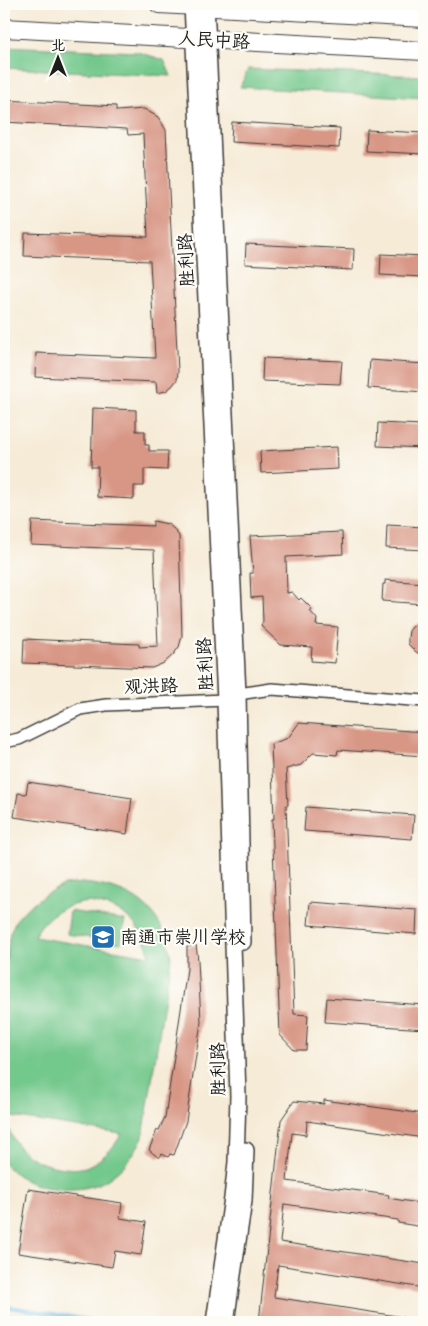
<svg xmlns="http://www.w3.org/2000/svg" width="428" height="1326" font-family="'Shantell Sans','LXGW WenKai TC',sans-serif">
  <rect width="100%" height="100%" fill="#fdfcf7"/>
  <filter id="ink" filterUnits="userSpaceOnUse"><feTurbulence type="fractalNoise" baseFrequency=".02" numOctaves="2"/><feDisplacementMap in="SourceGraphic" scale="10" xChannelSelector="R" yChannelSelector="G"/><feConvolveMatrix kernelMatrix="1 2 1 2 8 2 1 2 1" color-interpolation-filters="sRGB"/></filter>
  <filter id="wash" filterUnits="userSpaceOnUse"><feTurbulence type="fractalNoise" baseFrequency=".0096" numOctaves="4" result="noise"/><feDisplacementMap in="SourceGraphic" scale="20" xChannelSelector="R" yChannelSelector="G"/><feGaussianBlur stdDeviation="1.12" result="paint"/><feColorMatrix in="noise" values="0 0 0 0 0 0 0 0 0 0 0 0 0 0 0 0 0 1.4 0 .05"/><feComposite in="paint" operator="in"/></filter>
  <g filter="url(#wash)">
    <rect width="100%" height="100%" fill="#f6ebd7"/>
    <g fill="#73c88c" stroke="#487254" fill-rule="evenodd">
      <path d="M4,46l134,6 26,8 7,16 -167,-8z"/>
      <path d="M248,69l176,7v22l-184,-11z"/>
      <path d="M82,883c48,4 81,24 89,75l-28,179c-9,17 -19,32 -35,42 -20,14 -61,13 -83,1 -7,-4 -14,-10 -21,-16v-188l6,-43 6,-13 12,-13 16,-12 20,-10zM88,902c35,5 52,19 62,54l-116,-19c11,-22 30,-32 54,-35zM6,1116l115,18v1c-8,14 -18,24 -33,31 -7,3 -16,3 -23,2 -32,-3 -55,-20 -59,-52z"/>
      <path d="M70,911l55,9 -4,23 -54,-9z"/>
    </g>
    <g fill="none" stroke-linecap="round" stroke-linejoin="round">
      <path stroke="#63b9e0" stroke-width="4" d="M4,1306l98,16"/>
    </g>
    <g id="blocks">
      <g fill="#d89685">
        <path d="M4,100l112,6v5l28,-2 14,8 8,13 12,241 -1,9 -5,6 -6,5 -9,2 -1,-11 -121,-5 1,-24 119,5 -5,-97 -126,-5 1,-23 123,4 -5,-103 -15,1 -1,-6 -123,-7z"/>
        <path d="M232,122l108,6 -1,20 -108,-6z"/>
        <path d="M367,130l57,3v21l-58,-3z"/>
        <path d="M246,244l108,5 -1,21 -108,-6z"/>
        <path d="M381,254l43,2v21l-44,-2z"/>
        <path d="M263,358l79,3 -2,23 -78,-3z"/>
        <path d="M370,360l54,4v28l-56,-4z"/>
        <path d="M93,408l43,2v21h9v14h4v6h19l-1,19 -23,-1v17h-10v13l-37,-2 1,-30h-7z"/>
        <path d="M378,423l46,2v23l-47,-2z"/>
        <path d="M337,447l1,22 -77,4 -1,-22z"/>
        <path d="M32,521l121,5v-5l15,3 6,5 5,7 3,100 -3,11 -6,8 -9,8 -12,5 -129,-5 1,-24 115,5v3l19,-1 -4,-96 -123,-5z"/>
        <path d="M387,525l37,2v23l-38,-2z"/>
        <path d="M342,532l1,22 -57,3 1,36 5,-1 7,8 2,-2 11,11 -2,2 7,8 -1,6 22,2 -3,36 -24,-2 1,-14 -31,-2 -20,-19 2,-5 -1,-24 -11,1 -1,-25h3l-3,-37z"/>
        <path d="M385,580l39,3v21l-42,-3 1,-17h2z"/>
        <path d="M424,623v33l-8,-4 -8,-8v-6l1,-7 3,-4 5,-3z"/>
        <path d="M299,723l125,9v24l-86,-6 -1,5 -24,-2 -12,12 -15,4 2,36h-2l8,209 14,1 -2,35h-12l-14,-15 -8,-216h2l-3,-75 17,-6z"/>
        <path d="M28,782l104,16 -5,36 -113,-17 4,-24 8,1z"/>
        <path d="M306,807l108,8 -2,24 -108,-8z"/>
        <path d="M310,902l107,8 -1,24 -108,-9z"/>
        <path d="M196,945l2,15 3,62 -15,99 -12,34 -4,-1 -2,3 -6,-3 -3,4 -10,-8 8,-20h2l6,-13 22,-148v-22z"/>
        <path d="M327,998l97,7v24l-99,-7z"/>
        <path d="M324,1100l100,14v24l-117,-17 -1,14 -14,-2 -5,48 102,14 -1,3 36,6v23l-26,-4v-3l-114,-16 -4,38 144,22v24l-146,-23 -4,32 129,20v5h-112l-19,-2v2h-13l22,-202 13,-19 30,3z"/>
        <path d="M28,1189l94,14 -2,15 26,4 -5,33 -26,-4 -3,16 -94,-14z"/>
      </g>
    </g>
  </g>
  <g filter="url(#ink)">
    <use href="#blocks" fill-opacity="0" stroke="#3d3b38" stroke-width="1"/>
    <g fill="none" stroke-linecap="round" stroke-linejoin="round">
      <defs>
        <path id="street" d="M4,742l15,-3 61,-30 26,-4 119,-5 13,-6 34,-5 152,12"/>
        <g id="secondary">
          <path d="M192,4l33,696 13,396 -2,66 -4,36 -18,124"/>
          <path d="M206,4l32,690 5,248"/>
          <path d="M226,1322l18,-121 2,-51"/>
        </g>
        <g id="primary">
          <path d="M159,4l265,14"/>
          <path d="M4,28l420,23"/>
        </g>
      </defs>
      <use href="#street" stroke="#3d3b38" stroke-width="14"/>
      <use href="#secondary" stroke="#3d3b38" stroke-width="18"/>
      <use href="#primary" stroke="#3d3b38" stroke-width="20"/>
      <use href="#street" stroke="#fff" stroke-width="11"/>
      <use href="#secondary" stroke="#fff" stroke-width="15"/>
      <use href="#primary" stroke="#fff" stroke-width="18"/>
    </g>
  </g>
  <defs>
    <symbol id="school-square" viewBox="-11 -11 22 22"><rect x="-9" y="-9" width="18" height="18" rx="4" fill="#1f6fb2" stroke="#fdfcf7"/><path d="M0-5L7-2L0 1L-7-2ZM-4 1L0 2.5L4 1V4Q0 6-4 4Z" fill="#fff"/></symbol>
  </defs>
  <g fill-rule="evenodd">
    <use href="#school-square" x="89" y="923" width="28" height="28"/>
  </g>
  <g text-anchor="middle" stroke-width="4.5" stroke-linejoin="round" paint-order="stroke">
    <g font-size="18" fill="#1c1c1c" stroke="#fdfcf7">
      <text transform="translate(214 40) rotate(3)" y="6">人民中路</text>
      <text transform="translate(186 260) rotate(-93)" y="6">胜利路</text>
      <text transform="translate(205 664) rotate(-93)" y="6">胜利路</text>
      <text transform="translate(151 686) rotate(-2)" y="6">观洪路</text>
      <text transform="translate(218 1069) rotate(-91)" y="6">胜利路</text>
    </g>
    <g font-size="18" fill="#1c1c1c" stroke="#fdfcf7" text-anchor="start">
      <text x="120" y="943">南通市崇川学校</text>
    </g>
  </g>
  <rect width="428" height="1326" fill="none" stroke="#fdfcf7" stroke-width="20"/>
  <g transform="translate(58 58)" stroke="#fdfcf7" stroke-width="4" paint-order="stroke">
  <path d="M0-4L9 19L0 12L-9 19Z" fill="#1c1c1c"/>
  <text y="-8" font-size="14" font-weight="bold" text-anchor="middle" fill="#1c1c1c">北</text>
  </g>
</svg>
